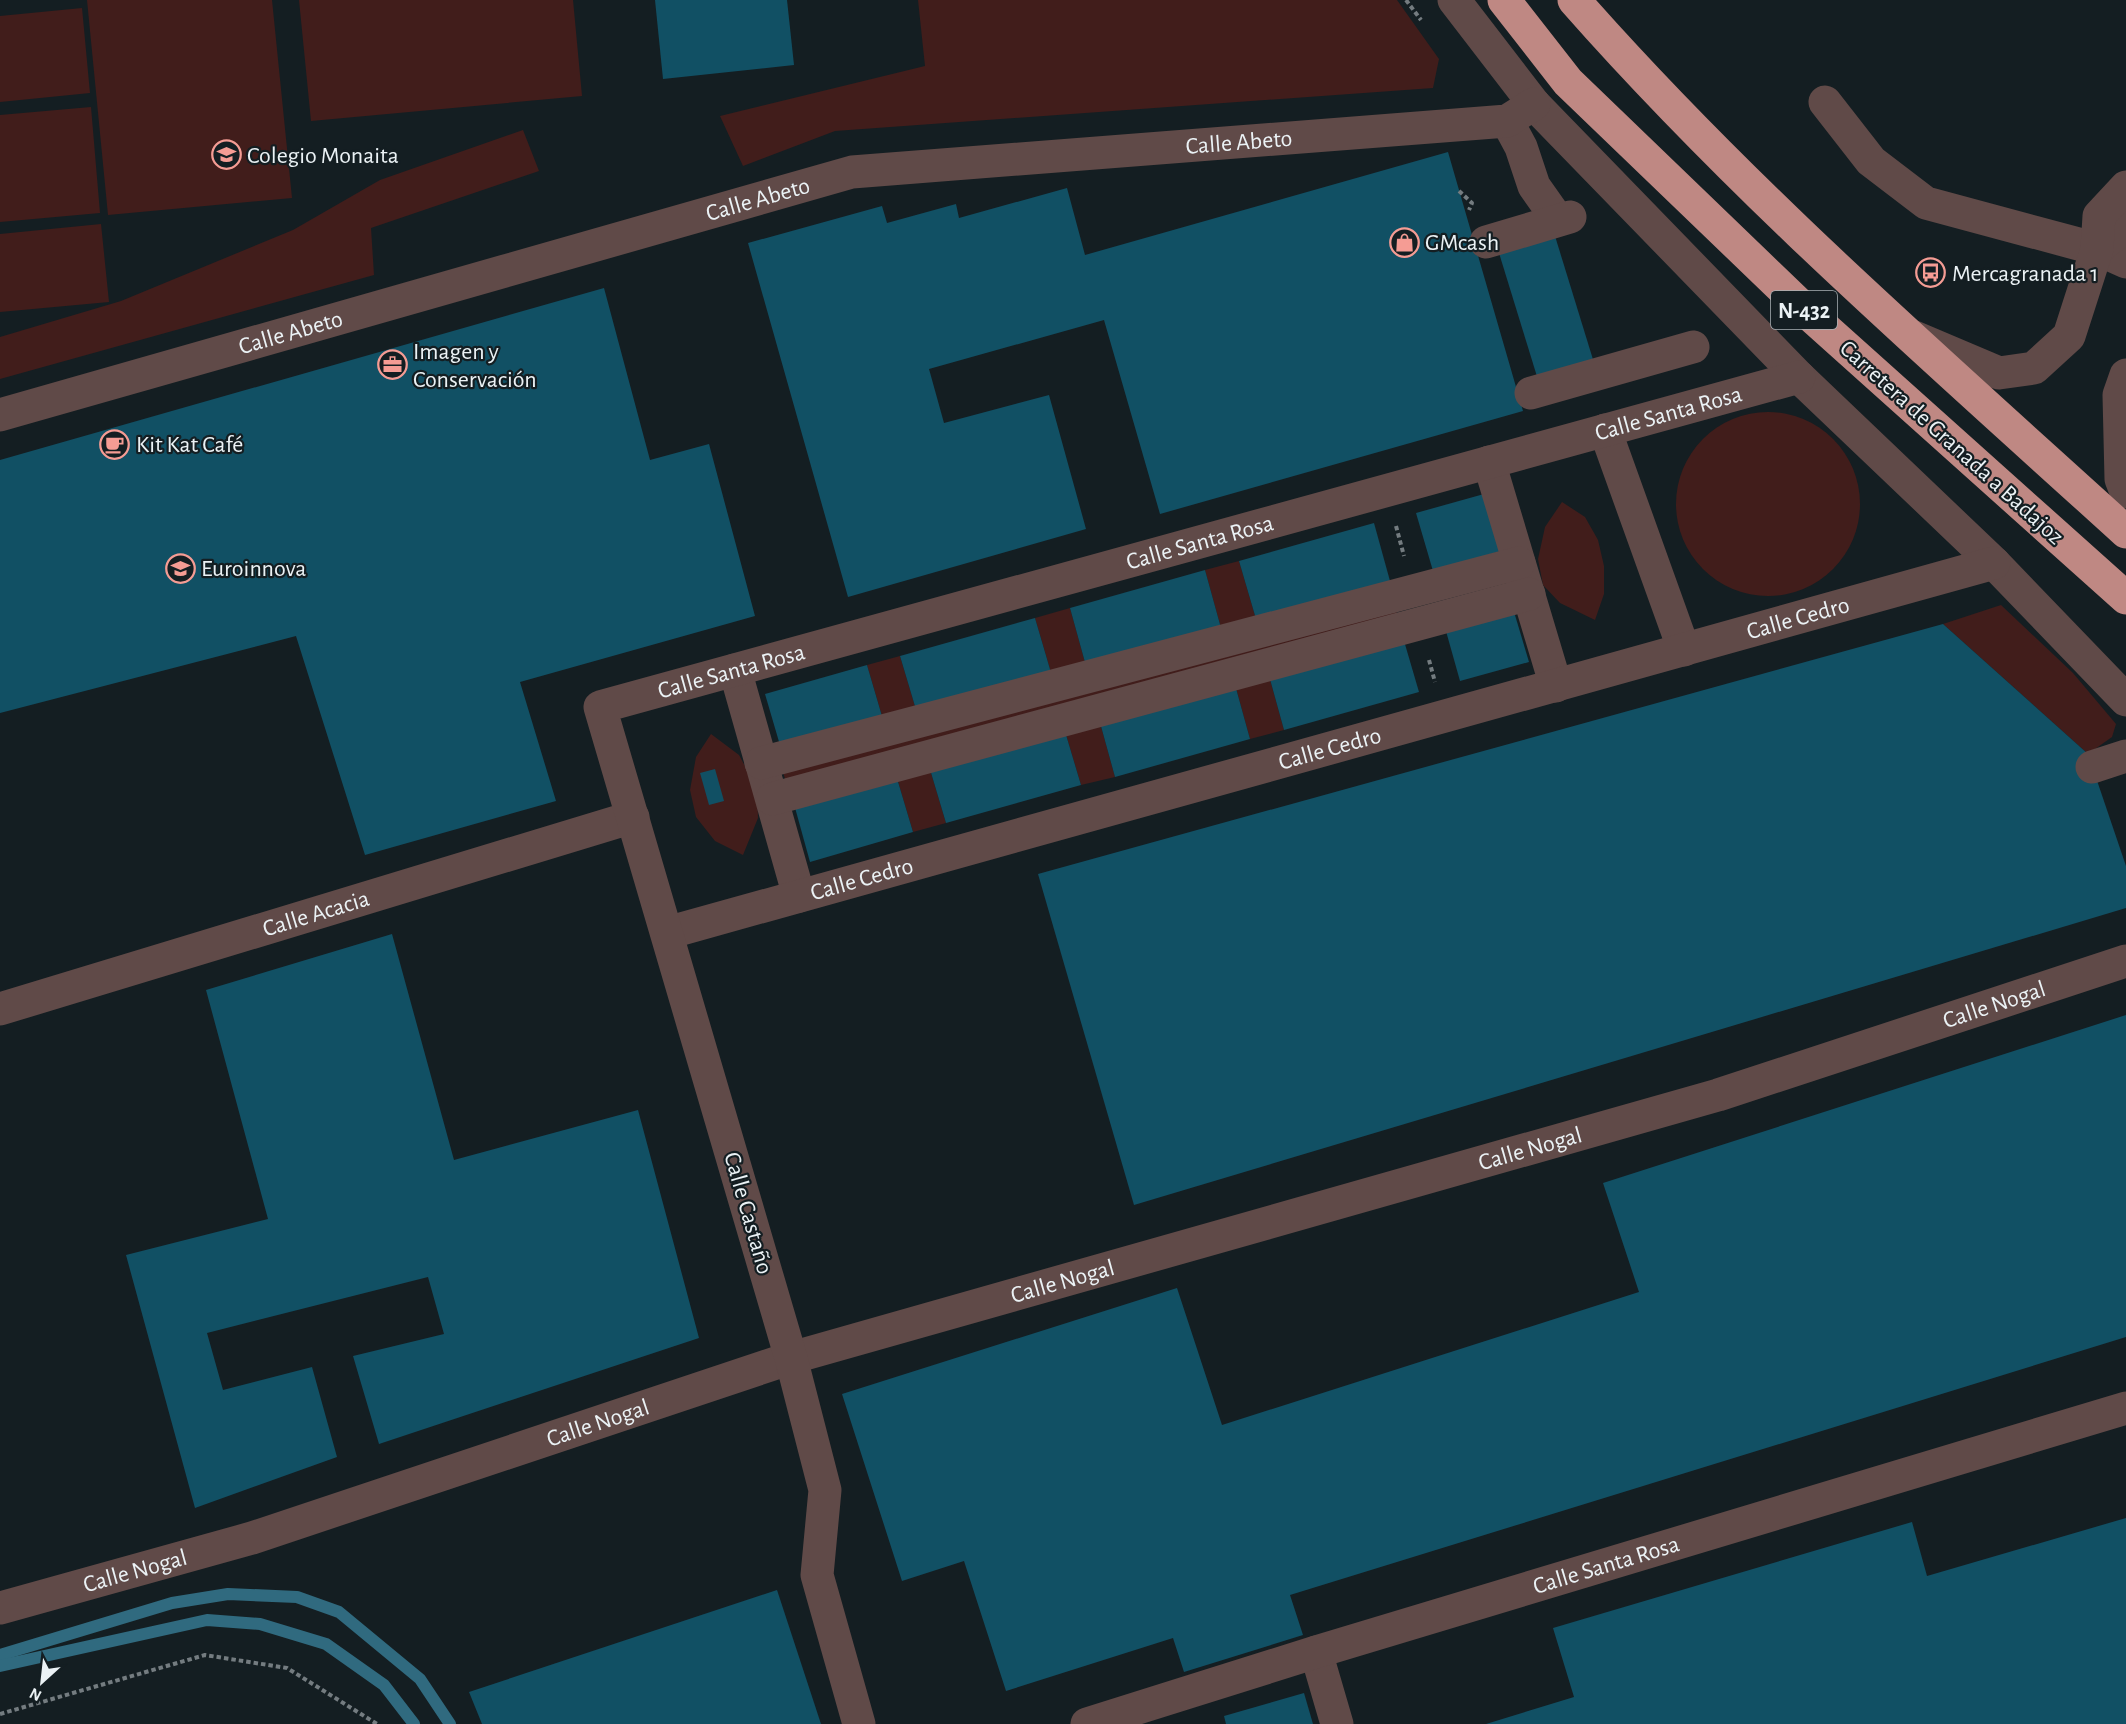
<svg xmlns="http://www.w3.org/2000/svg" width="2126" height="1724" font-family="'Alegreya Sans',sans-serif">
  <rect width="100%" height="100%" fill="#141e22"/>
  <g fill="#411d1b">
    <path d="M87,0h185l20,198 -184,17z"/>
    <path d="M299,0h274l9,96 -271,25z"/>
    <path d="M918,0h479l42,59 -6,29 -598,43 -92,35 -23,-50 205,-50z"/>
    <path d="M82,8l8,85 -90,9v-86z"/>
    <path d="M91,107l9,106 -100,9v-107z"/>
    <path d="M523,130l16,41 -168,57 3,47 -374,104v-42l121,-36 172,-71 87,-50z"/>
    <path d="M101,224l8,78 -109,10v-78z"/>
    <circle cx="1768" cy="504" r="92"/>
    <path d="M1562,502l23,15 13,23 6,26v28l-9,26 -35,-17 -17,-18 -5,-26 7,-32z"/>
    <path d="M1239,561l17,58 -35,9 -16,-58z"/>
    <path d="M1395,605l2,9 -611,168 -3,-10z"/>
    <path d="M2001,605l72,68 43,51 -4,13 -24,17 -145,-130z"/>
    <path d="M1070,608l16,58 -34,10 -17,-58z"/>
    <path d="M900,656l17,57 -33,10 -17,-58z"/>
    <path d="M1268,672l16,58 -34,9 -16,-58z"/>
    <path d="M1099,719l16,58 -34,8 -17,-57z"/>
    <path d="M711,734l28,21 18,33 1,30 -15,37 -28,-14 -19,-24 -6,-27 6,-33z"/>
    <path d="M929,766l17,57 -33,9 -17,-57z"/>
  </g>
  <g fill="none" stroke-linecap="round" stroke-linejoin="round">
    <g stroke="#306a7f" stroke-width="12">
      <path d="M0,1655l172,-52 56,-9 69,3 42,15 81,67 30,45"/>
      <path d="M0,1666l207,-46 53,4 66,20 58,41 30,39"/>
    </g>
  </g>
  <g fill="#115064">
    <path d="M655,0h132l7,65 -131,14z"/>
    <path d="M1448,152l75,259 -363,103 -56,-194 -175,49 15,54 105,-28 37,134 -238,68 -100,-354 134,-37 5,17 69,-19 3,14 108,-30 18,67z"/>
    <path d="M1555,236l40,130 -56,17 -40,-130z"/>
    <path d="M604,288l46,172 59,-16 46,172 -235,66 36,119 -191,54 -69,-219 -296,77v-253z"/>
    <path d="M1484,494l17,57 -68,20 -17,-58z"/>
    <path d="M1374,523l16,58 -134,38 -17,-58z"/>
    <path d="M1205,570l16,58 -135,38 -16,-58z"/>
    <path d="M1512,605l17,57 -69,19 -16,-57z"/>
    <path d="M1035,618l17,58 -135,37 -17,-57z"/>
    <path d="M1943,624l145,130 38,112v42l-992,297 -96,-331z"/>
    <path d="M1402,634l17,58 -135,38 -16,-58z"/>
    <path d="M867,665l17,58 -102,29 -17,-58z"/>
    <path d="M1234,681l16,58 -135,38 -16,-58z"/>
    <path d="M1064,728l17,57 -135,38 -17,-57z"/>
    <path d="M715,769l9,32 -15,4 -9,-32z"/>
    <path d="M896,775l17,57 -103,30 -16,-58z"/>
    <path d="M392,934l62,226 184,-50 61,228 -320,106 -26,-88 91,-22 -16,-57 -221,56 16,57 89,-23 25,90 -142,51 -69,-253 142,-36 -62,-229z"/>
    <path d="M2126,1015v322l-836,258 13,40 -119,37 -11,-34 -167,53 -42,-130 -62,20 -60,-187 335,-106 45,137 417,-133 -36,-109z"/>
    <path d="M2126,1518v206h-640l88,-27 -21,-69 359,-106 15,54z"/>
    <path d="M777,1590l44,134h-339l-13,-32z"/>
    <path d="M1304,1693l9,31h-87l-2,-8z"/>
  </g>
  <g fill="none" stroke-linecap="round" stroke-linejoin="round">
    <g stroke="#747c80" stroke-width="4" stroke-dasharray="4.5 3" stroke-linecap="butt">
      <path d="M1406,0l15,20"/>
      <path d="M1459,191l13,12 -3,7"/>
      <path d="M1396,526l8,30"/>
      <path d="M1429,660l6,22"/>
      <path d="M0,1714l205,-59 82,13 90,56"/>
    </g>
    <g stroke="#604a48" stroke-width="33">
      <path d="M1454,0l80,104 265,273 195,186 132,137"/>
      <path d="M1825,102l46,59 55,42 171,46 29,13"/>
      <path d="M1507,121l14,26 13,39 24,34"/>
      <path d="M1486,242l84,-25"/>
      <path d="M2097,249l29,-23"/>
      <path d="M1914,337l85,36 35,-5 35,-32 28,-87 2,-33 27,-29"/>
      <path d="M2126,375l-7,20 2,84 5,13"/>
      <path d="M1531,393l162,-46"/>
      <path id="s1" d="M0,415l852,-243 655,-51 27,-17"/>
      <path d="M1605,430l79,220"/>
      <path d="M1489,462l67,224"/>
      <path d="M735,670l64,226"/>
      <path d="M761,763l758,-200"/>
      <path d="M2092,767l34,-11"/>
      <path d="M772,799l757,-205"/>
      <path id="s2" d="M667,933l1327,-370"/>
      <path id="s3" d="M0,1009l633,-192"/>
      <path id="s4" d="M0,1608l252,-70 539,-180 927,-263 408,-134"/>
      <path d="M1316,1652l21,72"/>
      <path id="s5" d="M859,1724l-42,-149 8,-85 -34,-132 -191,-651 1199,-330"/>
      <path id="s6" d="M1087,1724l229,-72 810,-244"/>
    </g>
    <g stroke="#bf8883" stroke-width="33">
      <path d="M1504,0l64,82 241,232 317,284"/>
      <path d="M1574,0c169,192 363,360 552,532"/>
    </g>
  </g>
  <defs>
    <symbol id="school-ring" viewBox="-11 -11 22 22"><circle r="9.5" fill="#141e22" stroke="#f59c94" stroke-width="1.5"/><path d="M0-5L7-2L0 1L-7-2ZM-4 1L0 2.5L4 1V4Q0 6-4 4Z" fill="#f59c94"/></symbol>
    <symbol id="shop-ring" viewBox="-11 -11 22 22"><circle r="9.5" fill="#141e22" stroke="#f59c94" stroke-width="1.5"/><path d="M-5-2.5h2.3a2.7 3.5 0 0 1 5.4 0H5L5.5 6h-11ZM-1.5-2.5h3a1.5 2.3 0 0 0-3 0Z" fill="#f59c94"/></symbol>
    <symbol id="bus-ring" viewBox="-11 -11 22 22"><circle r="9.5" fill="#141e22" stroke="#f59c94" stroke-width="1.5"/><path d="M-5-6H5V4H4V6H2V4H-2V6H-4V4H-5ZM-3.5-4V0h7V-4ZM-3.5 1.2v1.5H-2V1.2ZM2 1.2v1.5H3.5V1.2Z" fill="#f59c94"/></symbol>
    <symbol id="office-ring" viewBox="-11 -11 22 22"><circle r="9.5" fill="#141e22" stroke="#f59c94" stroke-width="1.5"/><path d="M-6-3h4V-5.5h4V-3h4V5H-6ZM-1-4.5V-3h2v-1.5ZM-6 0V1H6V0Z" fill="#f59c94"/></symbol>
    <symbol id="cafe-ring" viewBox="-11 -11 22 22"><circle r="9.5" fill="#141e22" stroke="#f59c94" stroke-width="1.5"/><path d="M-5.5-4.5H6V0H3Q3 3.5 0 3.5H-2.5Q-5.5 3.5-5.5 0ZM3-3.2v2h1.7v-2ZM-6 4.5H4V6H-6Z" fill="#f59c94"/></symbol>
  </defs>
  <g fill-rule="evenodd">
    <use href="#school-ring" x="210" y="138" width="33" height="33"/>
    <use href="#shop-ring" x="1388" y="226" width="33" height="33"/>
    <use href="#bus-ring" x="1914" y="256" width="33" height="33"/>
    <use href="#office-ring" x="376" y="348" width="33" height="33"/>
    <use href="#cafe-ring" x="98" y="428" width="33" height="33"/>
    <use href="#school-ring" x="164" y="552" width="33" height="33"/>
  </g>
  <g text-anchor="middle" stroke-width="4.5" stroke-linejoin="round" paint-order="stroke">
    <rect fill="#141e22" stroke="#aab2b6" stroke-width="1.5" x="1771" y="291" width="66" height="38" rx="4.5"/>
    <g font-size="22" font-weight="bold" fill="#ebf2f5">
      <text x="1804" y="318">N-432</text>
    </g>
    <g font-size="24" fill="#ebf2f5" stroke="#141e22">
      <text dy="8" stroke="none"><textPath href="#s1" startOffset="1274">Calle Abeto</textPath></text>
      <text dy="8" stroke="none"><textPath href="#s1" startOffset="788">Calle Abeto</textPath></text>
      <text dy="8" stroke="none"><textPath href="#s1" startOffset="302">Calle Abeto</textPath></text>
      <text dy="8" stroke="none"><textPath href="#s5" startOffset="2163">Calle Santa Rosa</textPath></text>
      <text transform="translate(1952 442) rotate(42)" y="8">Carretera de Granada a Badajoz</text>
      <text dy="8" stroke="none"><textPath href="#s5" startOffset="1677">Calle Santa Rosa</textPath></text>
      <text dy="8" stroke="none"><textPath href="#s2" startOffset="1174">Calle Cedro</textPath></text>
      <text dy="8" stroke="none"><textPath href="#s5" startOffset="1191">Calle Santa Rosa</textPath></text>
      <text dy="8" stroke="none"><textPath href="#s2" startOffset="688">Calle Cedro</textPath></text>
      <text dy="8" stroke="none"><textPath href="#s2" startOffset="202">Calle Cedro</textPath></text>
      <text dy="8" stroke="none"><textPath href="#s3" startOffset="330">Calle Acacia</textPath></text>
      <text dy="8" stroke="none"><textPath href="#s4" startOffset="2084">Calle Nogal</textPath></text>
      <text dy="8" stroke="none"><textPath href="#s4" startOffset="1598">Calle Nogal</textPath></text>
      <text transform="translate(749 1213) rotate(74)" y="8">Calle Castaño</text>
      <text dy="8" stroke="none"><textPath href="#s4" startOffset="1112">Calle Nogal</textPath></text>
      <text dy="8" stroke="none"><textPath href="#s4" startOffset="626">Calle Nogal</textPath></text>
      <text dy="8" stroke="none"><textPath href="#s6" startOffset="543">Calle Santa Rosa</textPath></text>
      <text dy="8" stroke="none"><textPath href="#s4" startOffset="140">Calle Nogal</textPath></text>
    </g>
    <g font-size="24" fill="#ebf2f5" stroke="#141e22" text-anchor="start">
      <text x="247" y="163">Colegio Monaita</text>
      <text x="1425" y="250">GMcash</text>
      <text x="1952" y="281">Mercagranada 1</text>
      <text x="413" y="359">Imagen y<tspan x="413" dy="28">Conservación</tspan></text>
      <text x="136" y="452">Kit Kat Café</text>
      <text x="201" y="576">Euroinnova</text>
    </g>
  </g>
  <g transform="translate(42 1682) rotate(207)" stroke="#141e22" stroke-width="4.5" paint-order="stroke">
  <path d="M0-4.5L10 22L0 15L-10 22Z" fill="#ebf2f5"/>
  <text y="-9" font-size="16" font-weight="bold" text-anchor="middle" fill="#ebf2f5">N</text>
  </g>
</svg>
